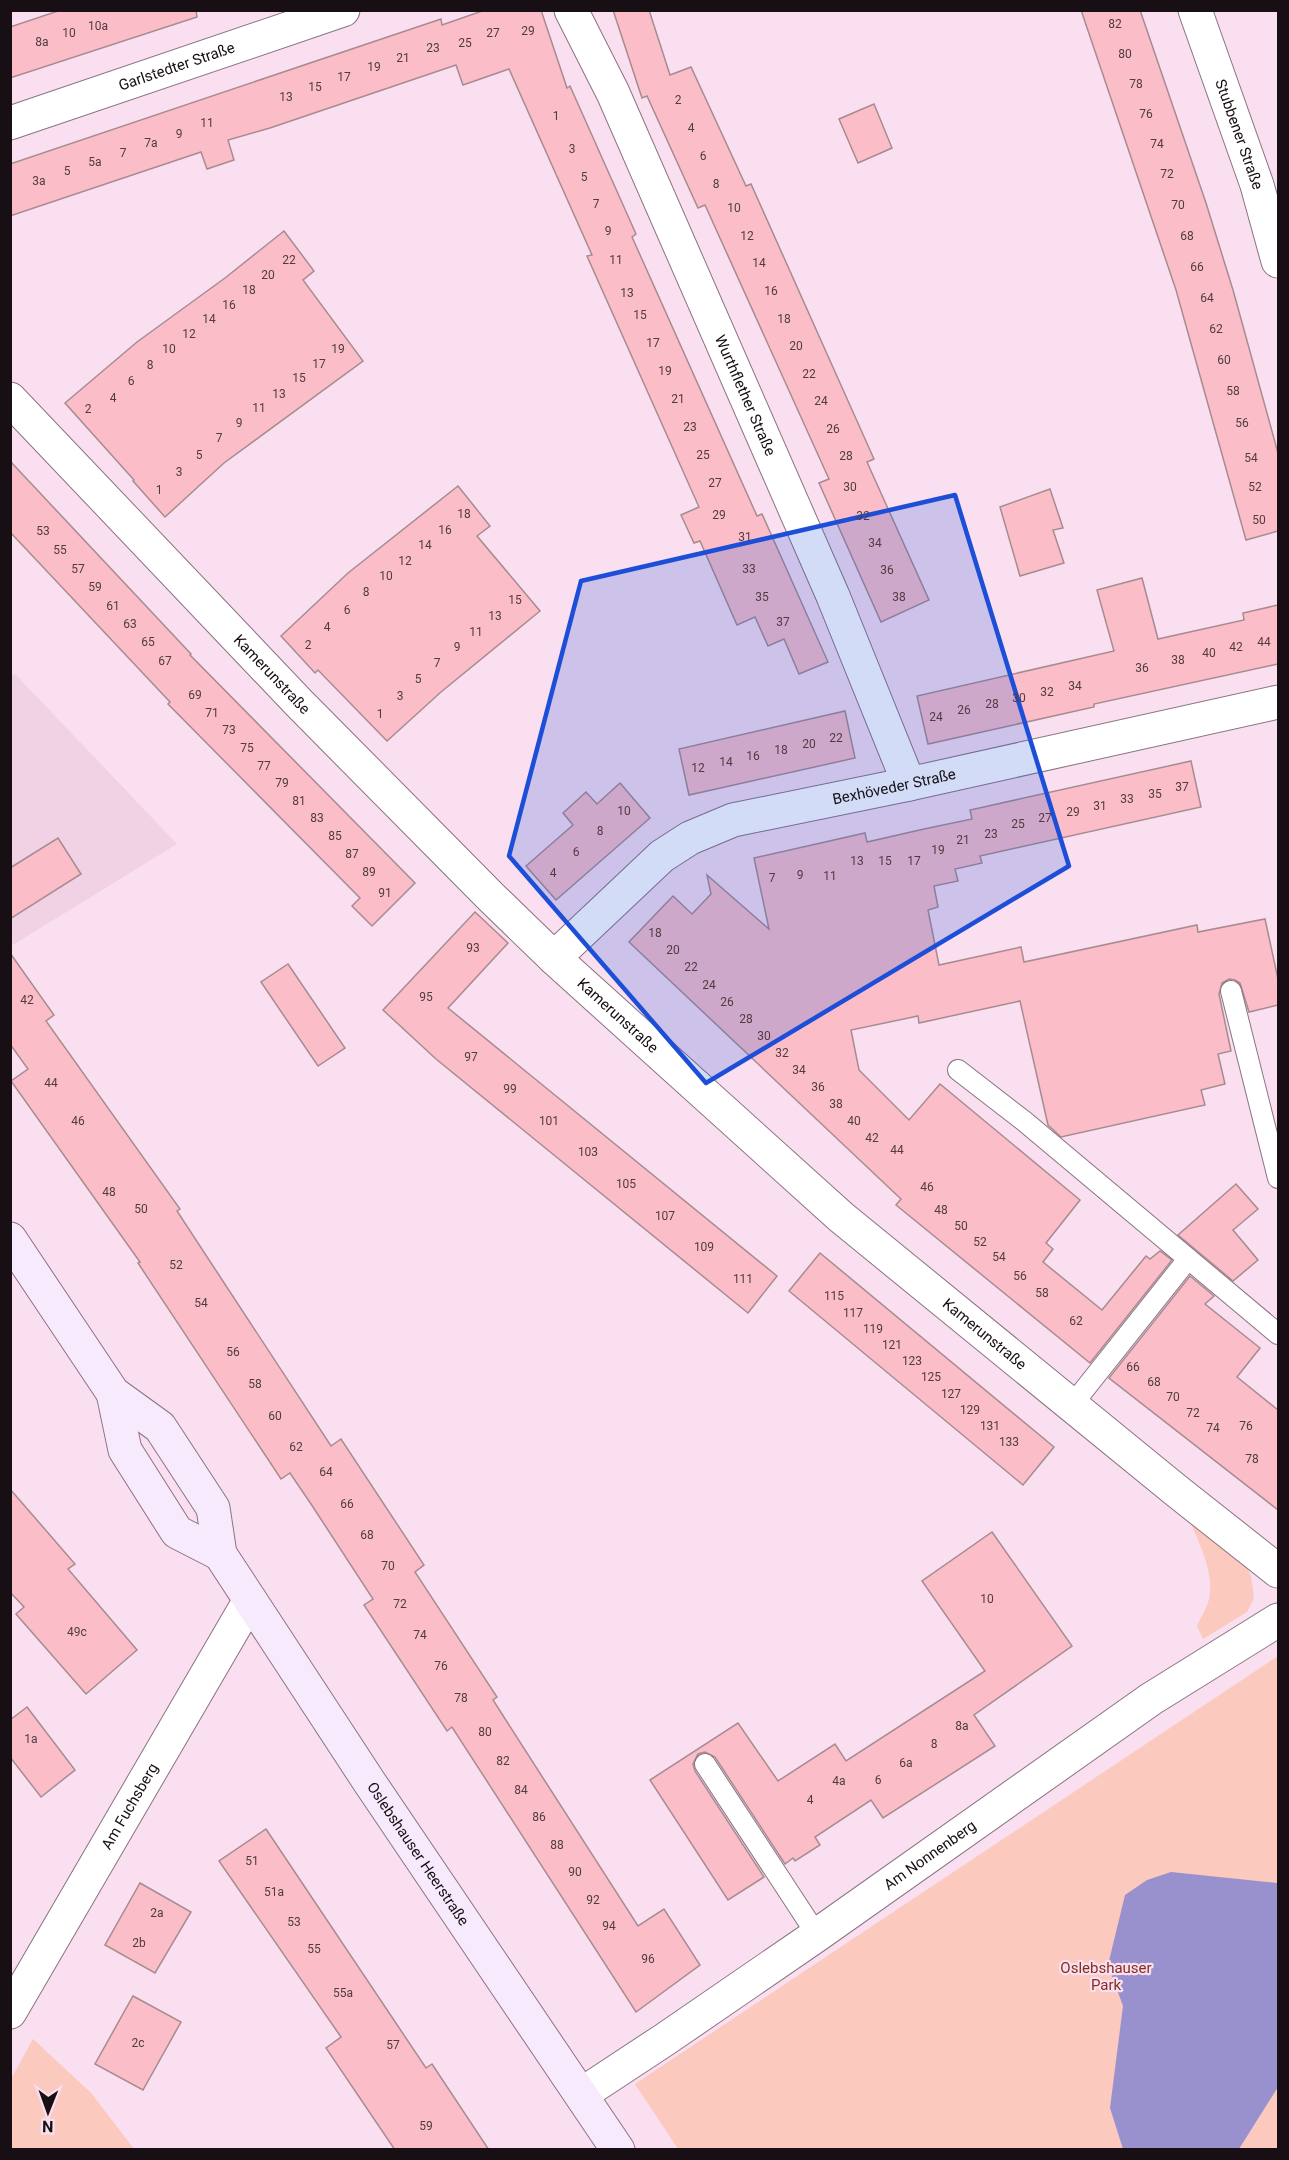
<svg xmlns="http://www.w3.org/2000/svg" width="1289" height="2160" font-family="Roboto,sans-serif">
  <rect width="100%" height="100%" fill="#f9dfef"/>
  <path fill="#f1d1e4" d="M15,674l162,170 -166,102 -1,-269z"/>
  <g fill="#fbc9be">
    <path d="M1188,1516l53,40 10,20 3,22 -7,14 -44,27 -6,-13c4,-9 10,-18 12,-27 6,-28 -11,-57 -21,-83z"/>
    <path d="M1278,1656v493h-600l-43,-65z"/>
    <path d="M33,2039l58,54 43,56h-123v-70z"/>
  </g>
  <path fill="#9991cd" d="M1171,1872l107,11v204l-39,62h-116l-13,-41 13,-102 -15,-41 17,-70 22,-15z"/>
  <g fill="#fbbec8" stroke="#a78b90" stroke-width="1.5">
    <path d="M61,10h135l1,7 -187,61v-51z"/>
    <path d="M485,10h56l26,78 3,-2 66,148 -4,3 125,279 5,-2 66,148 -29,12 -15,-35 -16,7 -13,-29 -18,8 -37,-84 -6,2 -13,-28 18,-8 -112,-251 5,-1 -83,-186 -46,16 -7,-20 -186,63 -42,12 6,20 -27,9 -6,-17 -191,64v-52l431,-145 1,6z"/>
    <path d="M613,10h36l21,65 21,-8 55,119 5,-2 123,275 -7,3 62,138 -48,22 -62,-139 10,-4 -124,-274 -7,3 -51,-112 -5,2z"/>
    <path d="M1081,10h59l66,193 27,87 45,163v78l-32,9 -70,-250z"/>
    <path d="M874,104l18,44 -34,15 -19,-44z"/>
    <path d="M284,231l30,40 -11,9 60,81 -139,102 -59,54 -32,-36 1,-1 -69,-77 72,-61 88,-64z"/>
    <path d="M10,461l181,193 -1,1 225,228 -43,43 -20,-20 8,-8 -192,-194 2,-2 -160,-170z"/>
    <path d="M458,486l32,40 -13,10 63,75 -99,81 -54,49 -69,-71 -3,3 -34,-37 67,-63z"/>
    <path d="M1050,489l13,39 -10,2 11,33 -44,13 -20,-69z"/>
    <path d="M1142,578l16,61 86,-19 -1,-7 35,-8v59l-184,40v3l-166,37 -11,-48 197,-45 -17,-61z"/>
    <path d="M845,711l10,47 -166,37 -10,-46z"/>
    <path d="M1191,761l10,46 -221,49 2,7 -27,6 3,12 -24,5 4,21 -10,3 11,55 82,-18 3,15 173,-37 1,7 67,-13 13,60v26l-29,7 -9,-29 -5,-3 -6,-1 -7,4 -3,11 12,57 -13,3 7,30 -24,6 4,15 -144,32 -13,-12 -28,-124 -101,22 -1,-7 -67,14 8,40 50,50 31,-36 140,116 -34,43 7,6 -10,13 59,48 44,-54 4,3 10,-8 12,9 -82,103 -194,-158 5,-6 -272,-257 44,-46 19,18 19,-20 -4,-19 62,54 -15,-71 111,-25 2,9 57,-13 48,-10 -2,-9z"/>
    <path d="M620,783l30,35 -94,82 -30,-34 47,-41 -10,-12 23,-21 11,12z"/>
    <path d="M58,838l23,36 -71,45v-51z"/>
    <path d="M475,912l33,31 -60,65 329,268 -29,37 -312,-254 -53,-49z"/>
    <path d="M10,953l44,62 -8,6 134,188 -3,2 154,235 10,-7 83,126 -9,7 82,125 -4,3 145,226 26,-17 36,56 -64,47 -184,-285 -5,4 -83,-126 9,-6 -62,-95 -21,-31 -9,6 -143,-216 2,-1 -129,-181 17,-12 -18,-25z"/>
    <path d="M288,964l57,84 -27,18 -57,-84z"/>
    <path d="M1236,1184l22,25 -25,21 25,30 -25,21 -55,-46z"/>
    <path d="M820,1253l234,194 -31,38 -234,-194z"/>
    <path d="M1190,1276l24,20 -9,8 55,44 -23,29 41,33v100l-169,-132z"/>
    <path d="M10,1489l65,75 -7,5 69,81 -51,44 -70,-80 8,-7 -14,-15z"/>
    <path d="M992,1532l80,114 -98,69 21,31 -112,72 -12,-18 -56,37 5,8 -25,16 -2,-3 -8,6 -70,-107 -10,-5 -7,2 -5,10 2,7 69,106 -36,23 -78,-120 88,-57 40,58 57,-37 11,17 139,-90 -63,-90z"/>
    <path d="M27,1707l48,63 -34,27 -31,-40v-37z"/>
    <path d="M266,1829l160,239 6,-4 57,86h-94l-69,-102 15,-11 -122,-176z"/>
    <path d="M140,1883l51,29 -36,61 -50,-28z"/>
    <path d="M133,1996l48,26 -38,68 -48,-26z"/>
  </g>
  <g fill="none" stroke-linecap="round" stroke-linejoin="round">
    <defs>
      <g id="service">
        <path d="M1231,991l47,187"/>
        <path d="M958,1070l66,51 254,213"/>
        <path d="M1072,1405l116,-146"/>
        <path d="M705,1764l112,171"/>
      </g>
      <g id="minor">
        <path id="s1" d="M571,10l42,83 220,503 76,188"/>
        <path id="s2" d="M1195,10l62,175 21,76"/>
        <path id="s3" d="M10,123l333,-113"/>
        <path id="s4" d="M10,399l289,304 192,194 63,61 287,259 337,275 100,79"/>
        <path id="s5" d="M554,958l108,-102 28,-18 43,-18 176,-36 369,-82"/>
        <path id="s6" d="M10,2012l240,-412"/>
        <path id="s7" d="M582,2094l82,-54 153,-105 334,-236 127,-79"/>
      </g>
      <g id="secondary">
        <path id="s8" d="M10,1239l103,154 47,34 53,81 7,46 150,229 248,367"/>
        <path d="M113,1393l12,57 52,82 43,22"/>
      </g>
    </defs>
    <use href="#service" stroke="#8a7381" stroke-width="22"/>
    <use href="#minor" stroke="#8a7381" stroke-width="35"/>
    <use href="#secondary" stroke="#8a7381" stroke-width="35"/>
    <use href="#service" stroke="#fff" stroke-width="20"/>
    <use href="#minor" stroke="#fff" stroke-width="33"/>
    <use href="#secondary" stroke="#f8eafd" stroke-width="33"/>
  </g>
  <path fill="#1d4ed8" fill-opacity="0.2" stroke="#1d4ed8" stroke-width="4.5" stroke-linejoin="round" d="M955,495l114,371 -363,217 -197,-227 72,-275z"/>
  <g text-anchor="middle" stroke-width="4.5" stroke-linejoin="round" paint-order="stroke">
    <g font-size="12" fill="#503b41">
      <text x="1115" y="28">82</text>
      <text x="98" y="30">10a</text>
      <text x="528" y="35">29</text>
      <text x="69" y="37">10</text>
      <text x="493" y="37">27</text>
      <text x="42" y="46">8a</text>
      <text x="465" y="47">25</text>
      <text x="433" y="52">23</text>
      <text x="1125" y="58">80</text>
      <text x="403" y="62">21</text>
      <text x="374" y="71">19</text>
      <text x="344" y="81">17</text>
      <text x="1136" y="88">78</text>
      <text x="315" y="91">15</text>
      <text x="286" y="101">13</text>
      <text x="678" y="104">2</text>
      <text x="1146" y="118">76</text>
      <text x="556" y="120">1</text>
      <text x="207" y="127">11</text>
      <text x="691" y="132">4</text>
      <text x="179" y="138">9</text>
      <text x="151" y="147">7a</text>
      <text x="1157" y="148">74</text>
      <text x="572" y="153">3</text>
      <text x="123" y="157">7</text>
      <text x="703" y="160">6</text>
      <text x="95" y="166">5a</text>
      <text x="67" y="175">5</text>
      <text x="1167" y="178">72</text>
      <text x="584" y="181">5</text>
      <text x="39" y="185">3a</text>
      <text x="716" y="188">8</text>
      <text x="596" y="208">7</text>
      <text x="1178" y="209">70</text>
      <text x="734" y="212">10</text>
      <text x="608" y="235">9</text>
      <text x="747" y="240">12</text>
      <text x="1187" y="240">68</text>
      <text x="289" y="264">22</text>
      <text x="616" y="264">11</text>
      <text x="759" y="267">14</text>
      <text x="1197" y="271">66</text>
      <text x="268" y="279">20</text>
      <text x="249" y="294">18</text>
      <text x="771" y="295">16</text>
      <text x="627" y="297">13</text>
      <text x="1207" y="302">64</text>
      <text x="229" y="309">16</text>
      <text x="640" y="319">15</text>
      <text x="209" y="323">14</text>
      <text x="784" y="323">18</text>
      <text x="1216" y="333">62</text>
      <text x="189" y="338">12</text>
      <text x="653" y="347">17</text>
      <text x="796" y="350">20</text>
      <text x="169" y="353">10</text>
      <text x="338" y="353">19</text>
      <text x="1224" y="364">60</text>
      <text x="319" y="368">17</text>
      <text x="150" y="369">8</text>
      <text x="665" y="375">19</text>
      <text x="809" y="378">22</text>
      <text x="299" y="382">15</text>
      <text x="131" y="385">6</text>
      <text x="1233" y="395">58</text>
      <text x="279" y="398">13</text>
      <text x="113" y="402">4</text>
      <text x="678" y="403">21</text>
      <text x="821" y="405">24</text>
      <text x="259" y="412">11</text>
      <text x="88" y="413">2</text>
      <text x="239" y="427">9</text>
      <text x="1242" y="427">56</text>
      <text x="690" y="431">23</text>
      <text x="833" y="433">26</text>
      <text x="219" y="442">7</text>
      <text x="199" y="459">5</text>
      <text x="703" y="459">25</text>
      <text x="846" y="460">28</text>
      <text x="1251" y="462">54</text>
      <text x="179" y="476">3</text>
      <text x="715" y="487">27</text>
      <text x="850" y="491">30</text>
      <text x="1255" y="491">52</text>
      <text x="159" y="494">1</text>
      <text x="464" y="518">18</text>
      <text x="719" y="519">29</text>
      <text x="863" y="520">32</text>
      <text x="1259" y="524">50</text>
      <text x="445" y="534">16</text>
      <text x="43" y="535">53</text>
      <text x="745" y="541">31</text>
      <text x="875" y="547">34</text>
      <text x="425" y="549">14</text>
      <text x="60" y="554">55</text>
      <text x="405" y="565">12</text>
      <text x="78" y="573">57</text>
      <text x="749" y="573">33</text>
      <text x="887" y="574">36</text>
      <text x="386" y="580">10</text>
      <text x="95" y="591">59</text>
      <text x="366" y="596">8</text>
      <text x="762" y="601">35</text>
      <text x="899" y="601">38</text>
      <text x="515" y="604">15</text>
      <text x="113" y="610">61</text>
      <text x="347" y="614">6</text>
      <text x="495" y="620">13</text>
      <text x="783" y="626">37</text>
      <text x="130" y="628">63</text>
      <text x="327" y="631">4</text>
      <text x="476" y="636">11</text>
      <text x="148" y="646">65</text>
      <text x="1264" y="646">44</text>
      <text x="308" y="649">2</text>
      <text x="457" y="651">9</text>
      <text x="1236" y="651">42</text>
      <text x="1209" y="657">40</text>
      <text x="1178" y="664">38</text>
      <text x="165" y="665">67</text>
      <text x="437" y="667">7</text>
      <text x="1142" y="672">36</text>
      <text x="418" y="683">5</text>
      <text x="1075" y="690">34</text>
      <text x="1047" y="696">32</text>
      <text x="195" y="699">69</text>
      <text x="400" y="700">3</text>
      <text x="1019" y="702">30</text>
      <text x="992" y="708">28</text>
      <text x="964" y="714">26</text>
      <text x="212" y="717">71</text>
      <text x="380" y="718">1</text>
      <text x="936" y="721">24</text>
      <text x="229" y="734">73</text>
      <text x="836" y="742">22</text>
      <text x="809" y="748">20</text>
      <text x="247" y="752">75</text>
      <text x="781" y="754">18</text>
      <text x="753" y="760">16</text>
      <text x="726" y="766">14</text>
      <text x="264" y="770">77</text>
      <text x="698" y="772">12</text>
      <text x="282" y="787">79</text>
      <text x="1182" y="791">37</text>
      <text x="1155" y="798">35</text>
      <text x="1127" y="803">33</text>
      <text x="299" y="805">81</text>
      <text x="1100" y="810">31</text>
      <text x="624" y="815">10</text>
      <text x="1073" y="816">29</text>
      <text x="317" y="822">83</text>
      <text x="1045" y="822">27</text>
      <text x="1018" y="828">25</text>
      <text x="600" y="835">8</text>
      <text x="991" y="838">23</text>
      <text x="335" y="840">85</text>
      <text x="963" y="844">21</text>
      <text x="938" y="854">19</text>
      <text x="576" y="856">6</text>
      <text x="352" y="858">87</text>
      <text x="857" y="865">13</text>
      <text x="885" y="865">15</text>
      <text x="914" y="865">17</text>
      <text x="369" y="876">89</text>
      <text x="553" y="877">4</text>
      <text x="800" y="879">9</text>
      <text x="830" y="880">11</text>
      <text x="772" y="882">7</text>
      <text x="385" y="897">91</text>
      <text x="655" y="937">18</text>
      <text x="473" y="952">93</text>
      <text x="673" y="954">20</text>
      <text x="691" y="971">22</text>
      <text x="709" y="989">24</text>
      <text x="426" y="1001">95</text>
      <text x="27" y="1004">42</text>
      <text x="727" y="1006">26</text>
      <text x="746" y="1023">28</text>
      <text x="764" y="1040">30</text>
      <text x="782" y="1057">32</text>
      <text x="471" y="1061">97</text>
      <text x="799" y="1074">34</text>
      <text x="51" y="1087">44</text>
      <text x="818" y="1091">36</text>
      <text x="510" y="1093">99</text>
      <text x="836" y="1108">38</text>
      <text x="78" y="1125">46</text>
      <text x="549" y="1125">101</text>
      <text x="854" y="1125">40</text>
      <text x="872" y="1142">42</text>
      <text x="897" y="1154">44</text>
      <text x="588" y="1156">103</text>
      <text x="626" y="1188">105</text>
      <text x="927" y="1191">46</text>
      <text x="109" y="1196">48</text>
      <text x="141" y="1213">50</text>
      <text x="941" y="1214">48</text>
      <text x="665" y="1220">107</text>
      <text x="961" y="1230">50</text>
      <text x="980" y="1246">52</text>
      <text x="704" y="1251">109</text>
      <text x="999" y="1261">54</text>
      <text x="176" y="1269">52</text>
      <text x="1020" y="1280">56</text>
      <text x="743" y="1283">111</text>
      <text x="1042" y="1297">58</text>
      <text x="834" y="1300">115</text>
      <text x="201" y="1307">54</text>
      <text x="853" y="1317">117</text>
      <text x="1076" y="1325">62</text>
      <text x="873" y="1333">119</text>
      <text x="892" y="1349">121</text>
      <text x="233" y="1356">56</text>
      <text x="912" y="1365">123</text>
      <text x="1133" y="1371">66</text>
      <text x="931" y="1381">125</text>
      <text x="1154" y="1386">68</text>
      <text x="255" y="1388">58</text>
      <text x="951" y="1398">127</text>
      <text x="1173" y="1401">70</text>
      <text x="970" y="1414">129</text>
      <text x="1193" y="1417">72</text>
      <text x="275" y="1420">60</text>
      <text x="990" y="1430">131</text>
      <text x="1246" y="1430">76</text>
      <text x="1213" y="1432">74</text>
      <text x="1009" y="1446">133</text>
      <text x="296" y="1451">62</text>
      <text x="1252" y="1463">78</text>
      <text x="326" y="1476">64</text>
      <text x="347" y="1508">66</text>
      <text x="367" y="1539">68</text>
      <text x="388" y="1570">70</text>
      <text x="987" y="1603">10</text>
      <text x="400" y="1608">72</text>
      <text x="77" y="1636">49c</text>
      <text x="420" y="1639">74</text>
      <text x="441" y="1670">76</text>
      <text x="461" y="1702">78</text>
      <text x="962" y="1730">8a</text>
      <text x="485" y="1736">80</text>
      <text x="31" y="1743">1a</text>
      <text x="934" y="1748">8</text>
      <text x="503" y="1765">82</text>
      <text x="906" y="1767">6a</text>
      <text x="878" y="1784">6</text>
      <text x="839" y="1785">4a</text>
      <text x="521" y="1794">84</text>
      <text x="810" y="1804">4</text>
      <text x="539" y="1821">86</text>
      <text x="557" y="1849">88</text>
      <text x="252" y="1865">51</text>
      <text x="575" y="1876">90</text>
      <text x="274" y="1896">51a</text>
      <text x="593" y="1904">92</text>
      <text x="157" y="1917">2a</text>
      <text x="294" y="1926">53</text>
      <text x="609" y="1930">94</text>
      <text x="139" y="1947">2b</text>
      <text x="314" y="1953">55</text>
      <text x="648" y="1963">96</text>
      <text x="343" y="1997">55a</text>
      <text x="138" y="2047">2c</text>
      <text x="393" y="2049">57</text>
      <text x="426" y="2130">59</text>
    </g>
    <g font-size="15" fill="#170f14" stroke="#f9dfef">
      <text dy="5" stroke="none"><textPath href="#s3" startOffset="176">Garlstedter Straße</textPath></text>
      <text dy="5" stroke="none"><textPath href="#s2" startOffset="132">Stubbener Straße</textPath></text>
      <text dy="5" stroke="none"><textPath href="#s1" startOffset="423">Wurthflether Straße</textPath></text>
      <text dy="5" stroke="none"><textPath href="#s4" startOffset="380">Kamerunstraße</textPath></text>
      <text dy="5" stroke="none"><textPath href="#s5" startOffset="393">Bexhöveder Straße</textPath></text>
      <text dy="5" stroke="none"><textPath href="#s4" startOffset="866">Kamerunstraße</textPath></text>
      <text dy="5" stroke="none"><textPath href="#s4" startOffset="1352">Kamerunstraße</textPath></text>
      <text dy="5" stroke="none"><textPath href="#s6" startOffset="238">Am Fuchsberg</textPath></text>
      <text dy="5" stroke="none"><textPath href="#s8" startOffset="746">Oslebshauser Heerstraße</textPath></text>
      <text dy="5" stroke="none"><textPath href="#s7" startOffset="422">Am Nonnenberg</textPath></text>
    </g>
    <g font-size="15" fill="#832f20" stroke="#f9dfef">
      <text x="1106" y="1973">Oslebshauser<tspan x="1106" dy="17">Park</tspan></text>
    </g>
  </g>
  <rect width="1289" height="2160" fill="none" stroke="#170f14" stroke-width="24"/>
  <g transform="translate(48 2112) rotate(181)" stroke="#f9dfef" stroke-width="4.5" paint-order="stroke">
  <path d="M0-4.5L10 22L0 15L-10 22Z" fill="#170f14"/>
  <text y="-9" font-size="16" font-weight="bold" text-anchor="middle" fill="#170f14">N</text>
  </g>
</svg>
